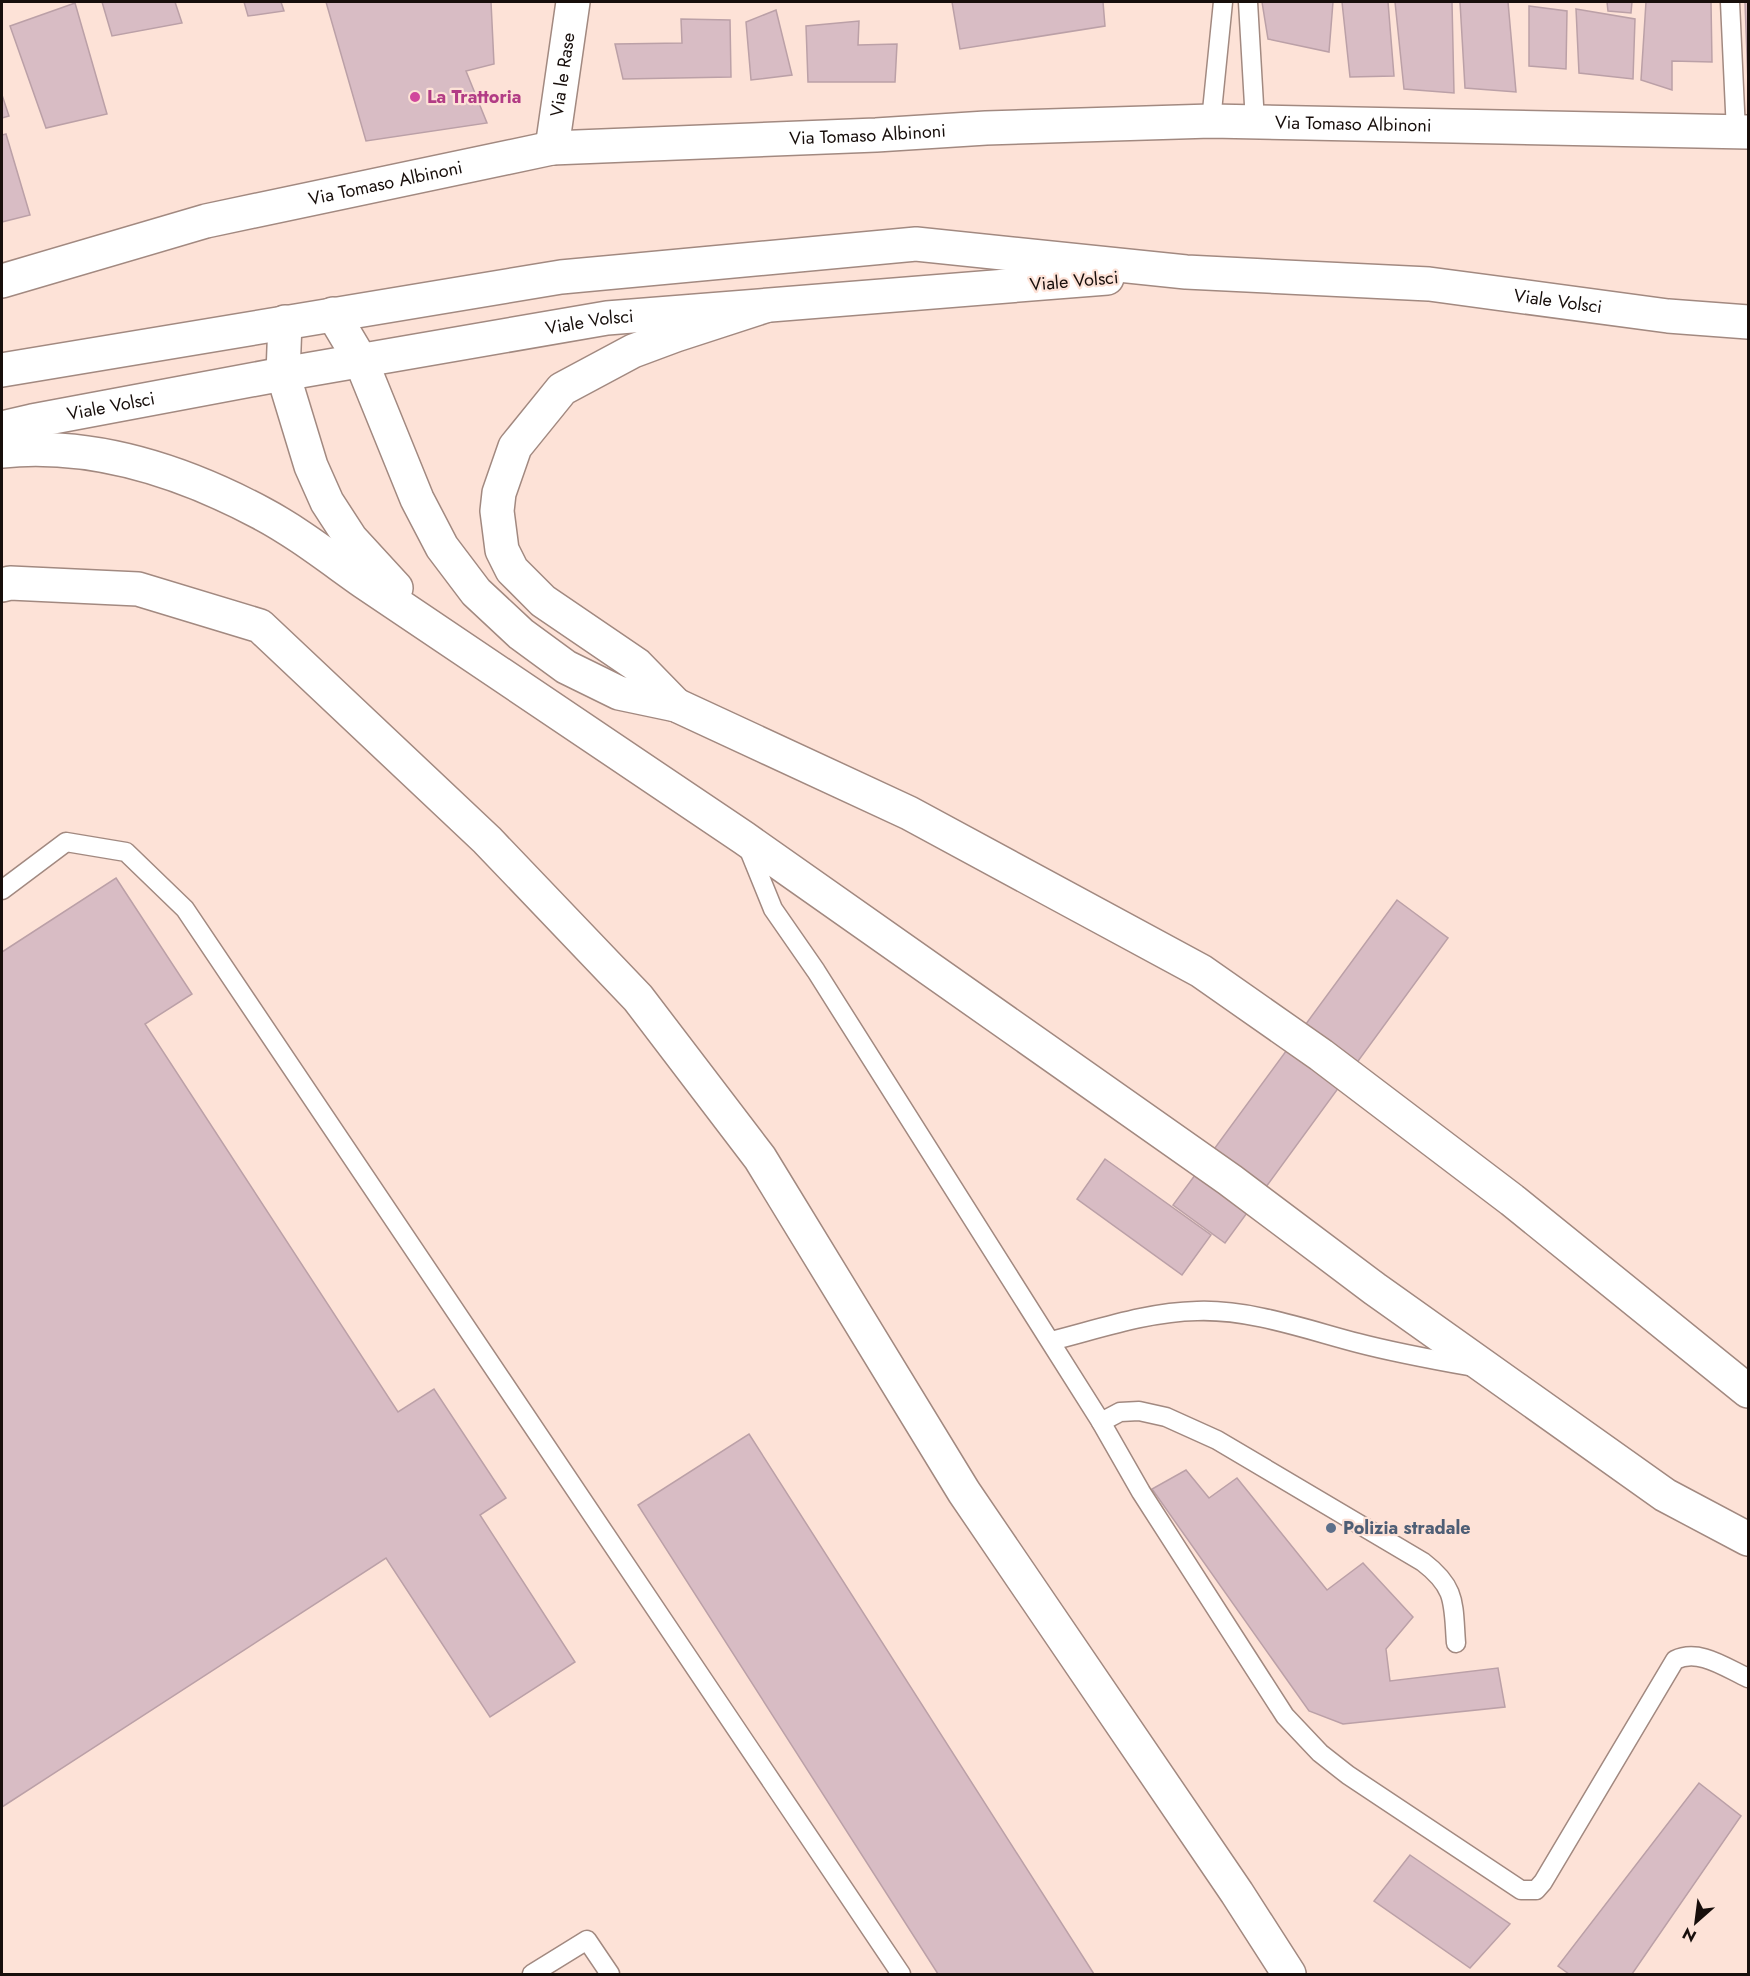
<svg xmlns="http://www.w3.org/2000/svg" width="1750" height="1976" font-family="Jost,sans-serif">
  <rect width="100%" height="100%" fill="#fde2d7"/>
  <g fill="#d8bcc4" stroke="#bba0a7" stroke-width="1.5">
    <path d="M102,2h73l7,21 -70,13z"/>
    <path d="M244,2h37l3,9 -36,5z"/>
    <path d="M326,2h165l3,62 -28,7 21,52 -121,18z"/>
    <path d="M952,2h151l2,24 -145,23z"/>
    <path d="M1262,2h71l-4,50 -61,-13z"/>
    <path d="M1342,2h46l6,74 -44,1z"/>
    <path d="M1395,2h57l2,91 -50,-4z"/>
    <path d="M1460,2h48l8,90 -51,-4z"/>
    <path d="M1607,2h25l-1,11 -23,-2z"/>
    <path d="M1646,2h65l1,60 -40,-1v29l-31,-10z"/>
    <path d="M1745,2h3v81z"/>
    <path d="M75,3l32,111 -61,14 -36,-102z"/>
    <path d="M1529,6l38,5 -1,58 -37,-3z"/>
    <path d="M1576,9l59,10 -2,60 -54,-6z"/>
    <path d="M776,10l16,65 -41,5 -5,-58z"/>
    <path d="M681,19l49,1 1,57 -108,2 -8,-35 67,-1z"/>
    <path d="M859,21l-1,24 39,-1 -2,38h-87l-2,-56z"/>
    <path d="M2,95l7,21 -7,2z"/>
    <path d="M6,134l24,81 -28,7v-87z"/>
    <path d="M116,878l76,116 -47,30 253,388 36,-23 72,109 -26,17 95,147 -85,55 -104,-159 -384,249v-855z"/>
    <path d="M1397,900l51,38 -223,305 -52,-38z"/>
    <path d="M1105,1159l106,76 -29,40 -105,-76z"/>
    <path d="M749,1434l345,540h-156l-300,-469z"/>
    <path d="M1186,1470l23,28 28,-20 90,112 36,-27 50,54 -27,32 4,32 108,-13 7,39 -162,17 -34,-13 -157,-222z"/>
    <path d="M1699,1783l42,33 -109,158h-63l-11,-8z"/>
    <path d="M1410,1855l100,69 -40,44 -96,-67z"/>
  </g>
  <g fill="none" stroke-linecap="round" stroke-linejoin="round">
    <defs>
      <g id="service">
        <path d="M1248,2l7,120"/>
        <path d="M1730,2l6,130"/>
        <path d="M1211,121l12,-119"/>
        <path d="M747,845l26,64 43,62 285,451 40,70 144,224 35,37 28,22 173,115h15l7,-8 132,-222c24,-12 51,8 73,18"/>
        <path d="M2,890l64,-48 60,10 59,57 716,1065"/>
        <path d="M1051,1341c48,-12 96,-29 146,-30 53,-2 111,19 161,32 38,10 77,17 116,24"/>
        <path d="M1101,1422l19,-10 19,-1 27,6 51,23 206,122c34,26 30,42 33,81"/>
        <path d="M532,1974l55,-34 23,34"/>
      </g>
      <g id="minor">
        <path id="s1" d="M552,148l21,-146"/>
        <path id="s2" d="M2,281l204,-60 346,-73 324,-13 110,-7 225,-7 537,11"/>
        <path d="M2,585l8,-2 128,6 122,37 227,214 151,158 122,160 204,334 273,401 52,81"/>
      </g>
      <g id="primary">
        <path id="s3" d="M2,370l559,-93 355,-33 270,28 243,12 239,32 80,6"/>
        <path id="s4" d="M2,428l30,-7 251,-47 324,-56 500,-40"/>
      </g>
      <g id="motorway">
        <path d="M333,314l28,47 56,138 25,48 34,45 45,42 45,33 53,26 57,12 233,108 292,158 120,84 191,145 236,191"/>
        <path d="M285,322l-2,52 28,92 16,36 24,37 45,49"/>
        <path d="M2,451c90,-9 180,20 259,62 36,19 69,45 103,69l380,256 486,342 145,109 290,206 83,44"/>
        <path d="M676,705l-39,-40 -94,-64 -31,-31 -10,-20 -5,-39 2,-18 16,-46 47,-58 71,-38 43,-16 89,-29"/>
      </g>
    </defs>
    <use href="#service" stroke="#a28980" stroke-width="21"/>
    <use href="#minor" stroke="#a28980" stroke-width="36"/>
    <use href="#primary" stroke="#a28980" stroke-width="36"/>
    <use href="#motorway" stroke="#a28980" stroke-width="36"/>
    <use href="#service" stroke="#fff" stroke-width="18"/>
    <use href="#minor" stroke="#fff" stroke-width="33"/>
    <use href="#primary" stroke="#fff" stroke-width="33"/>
    <use href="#motorway" stroke="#fff" stroke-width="33"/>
  </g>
  <circle fill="#d1479c" stroke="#fde2d7" stroke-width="2" cx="415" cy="97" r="6"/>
  <circle fill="#5c6f8a" stroke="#fde2d7" stroke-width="2" cx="1331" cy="1528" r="6"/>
  <g text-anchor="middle" stroke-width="4.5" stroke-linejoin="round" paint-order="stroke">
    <g font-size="18" fill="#170e0b" stroke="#fde2d7">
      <text dy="6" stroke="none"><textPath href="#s1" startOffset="74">Via le Rase</textPath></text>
      <text dy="6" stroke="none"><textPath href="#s2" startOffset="1368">Via Tomaso Albinoni</textPath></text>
      <text dy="6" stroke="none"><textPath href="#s2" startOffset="882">Via Tomaso Albinoni</textPath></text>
      <text dy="6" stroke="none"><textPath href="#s2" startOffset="396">Via Tomaso Albinoni</textPath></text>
      <text transform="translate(1074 281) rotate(-5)" y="6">Viale Volsci</text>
      <text dy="6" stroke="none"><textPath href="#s3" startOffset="1568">Viale Volsci</textPath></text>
      <text dy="6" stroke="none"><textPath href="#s4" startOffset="597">Viale Volsci</textPath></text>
      <text dy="6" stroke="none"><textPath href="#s4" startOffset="111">Viale Volsci</textPath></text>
    </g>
    <g font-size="18" font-weight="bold" fill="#b23c85" stroke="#fde2d7" text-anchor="start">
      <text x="427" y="103">La Trattoria</text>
    </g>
    <g font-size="18" font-weight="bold" fill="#4e5e75" stroke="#fde2d7" text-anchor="start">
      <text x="1343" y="1534">Polizia stradale</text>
    </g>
  </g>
  <rect width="1750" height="1976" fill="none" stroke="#170e0b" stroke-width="6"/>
  <g transform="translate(1696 1922) rotate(208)" stroke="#fde2d7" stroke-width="4.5" paint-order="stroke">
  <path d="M0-4.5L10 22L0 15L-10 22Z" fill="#170e0b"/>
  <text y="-9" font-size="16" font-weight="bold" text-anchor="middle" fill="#170e0b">N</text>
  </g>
</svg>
